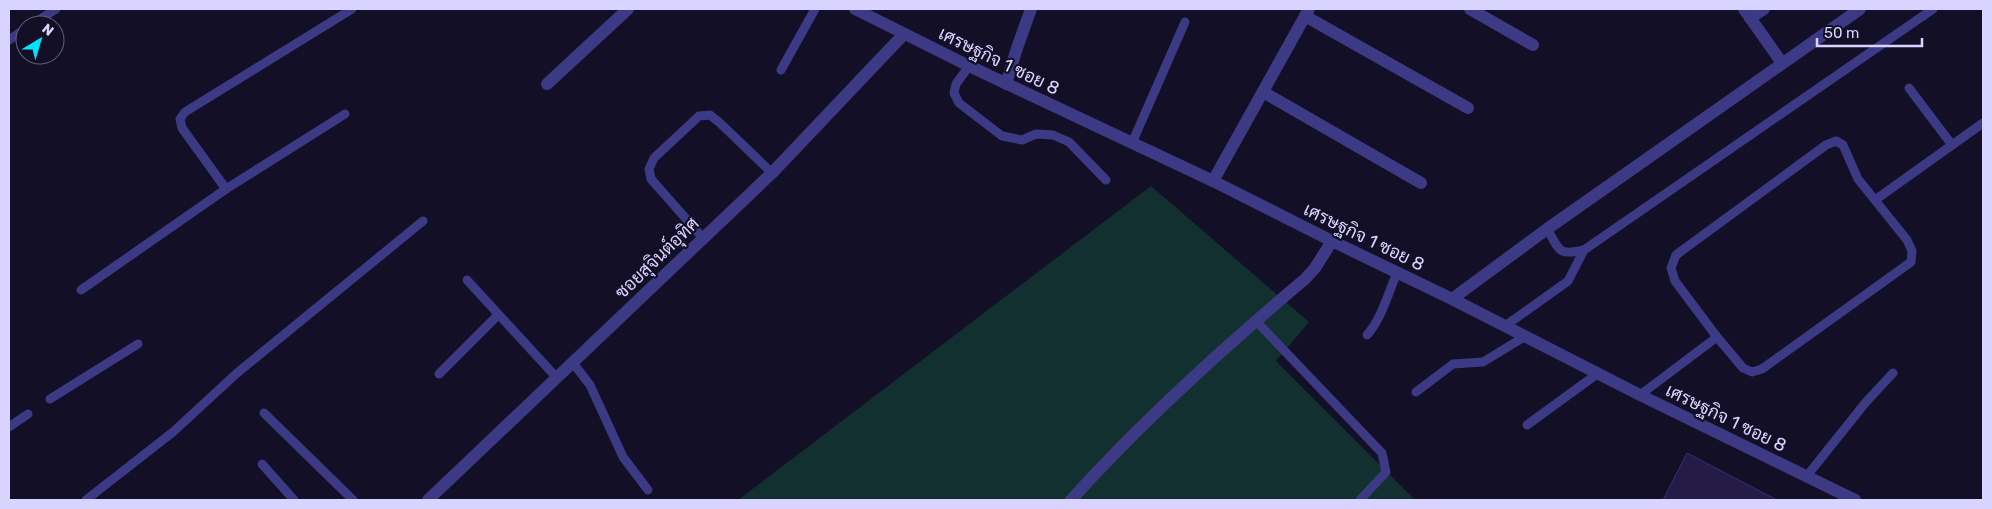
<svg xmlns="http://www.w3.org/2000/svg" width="1992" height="509" font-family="Rubik,Sarabun,sans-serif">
  <rect width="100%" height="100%" fill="#130f26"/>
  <path fill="#12302f" d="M1151,186l158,136 -33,39 139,139h-677z"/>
  <path fill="#241b47" stroke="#3b2d73" d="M1687,453l90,47h-114z"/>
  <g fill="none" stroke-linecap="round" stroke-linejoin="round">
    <g stroke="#3d3a85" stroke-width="9">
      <path d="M31,25l25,-16"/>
      <path d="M9,40l16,-11"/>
      <path d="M969,66l-13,18 -2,9 5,10 43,33 20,4 14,-6 17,1 16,7 37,38"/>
      <path d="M781,70l34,-61"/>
      <path d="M1909,88l43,57"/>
      <path d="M345,114l-119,75 -44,-61 -2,-9 5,-7 167,-103"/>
      <path d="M1836,141l7,4 15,34 49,61 5,11 -1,11 -149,107 -10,3 -9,-4 -26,-31 -42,-56 -4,-13 5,-13 150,-110z"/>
      <path d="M1132,143l53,-121"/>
      <path d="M1875,200l108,-77"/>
      <path d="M1547,229c13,21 10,27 37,21l349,-241"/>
      <path d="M703,238l-52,-59 -2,-10 5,-11 45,-42 11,-1 10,8 52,50"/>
      <path d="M467,280l90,98"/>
      <path d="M81,290l145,-101"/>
      <path d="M1256,321l126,132 4,19 -26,28"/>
      <path d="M1505,326l63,-45 16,-31"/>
      <path d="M1367,335c15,-17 21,-42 30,-62"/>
      <path d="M573,363l17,22 33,72 25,33"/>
      <path d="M439,374l59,-59"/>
      <path d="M1416,392l37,-28 30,-2 41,-25"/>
      <path d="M1640,395l77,-58"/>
      <path d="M50,399l88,-55"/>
      <path d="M264,413l89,87"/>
      <path d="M1527,425l70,-51"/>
      <path d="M9,427l19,-13"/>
      <path d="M262,464l32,36"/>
      <path d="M1806,477l60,-75 27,-29"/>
      <path d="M86,500l87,-68 64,-59 186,-152"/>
    </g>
    <g stroke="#3d3a85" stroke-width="12">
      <path d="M1470,9l63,36"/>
      <path d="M1744,9l38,54"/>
      <path d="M1305,16l163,92"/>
      <path d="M1750,18l14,-9"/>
      <path d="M547,84l81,-75"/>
      <path d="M1006,84l11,-36 14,-39"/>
      <path d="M1263,92l158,91"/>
      <path d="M1213,181l96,-172"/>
      <path d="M1452,299l95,-70 313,-220"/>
      <path d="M1071,500c72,-80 152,-152 234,-221l10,-11 17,-27"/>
    </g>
    <g stroke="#3d3a85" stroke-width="12">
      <path d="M855,9l114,57 244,115 119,60 120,58 188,96 215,105"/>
      <path d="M428,500l344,-327 132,-139"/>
    </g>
  </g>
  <g text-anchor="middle" stroke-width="4.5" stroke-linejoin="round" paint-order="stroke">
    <g font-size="18" fill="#d9d4ff" stroke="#130f26">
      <text transform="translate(999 61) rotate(26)" y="6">เศรษฐกิจ 1 ซอย 8</text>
      <text transform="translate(1364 237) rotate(26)" y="6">เศรษฐกิจ 1 ซอย 8</text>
      <text transform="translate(657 258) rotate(-44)" y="6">ซอยสุจินต์อุทิศ</text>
      <text transform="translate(1726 418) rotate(26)" y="6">เศรษฐกิจ 1 ซอย 8</text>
    </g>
  </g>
  <rect width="1992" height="509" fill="none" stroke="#d9d4ff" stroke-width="20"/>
  <g transform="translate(40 40) rotate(38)"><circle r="24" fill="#130f26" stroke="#625e7d"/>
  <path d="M0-4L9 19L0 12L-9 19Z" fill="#00e5ff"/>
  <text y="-8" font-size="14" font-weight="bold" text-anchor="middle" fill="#d9d4ff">N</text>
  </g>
  <path d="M1817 38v8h105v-8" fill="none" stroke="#d9d4ff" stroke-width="2.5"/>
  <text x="1824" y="38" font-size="15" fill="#d9d4ff" stroke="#130f26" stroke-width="4" paint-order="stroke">50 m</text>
</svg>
